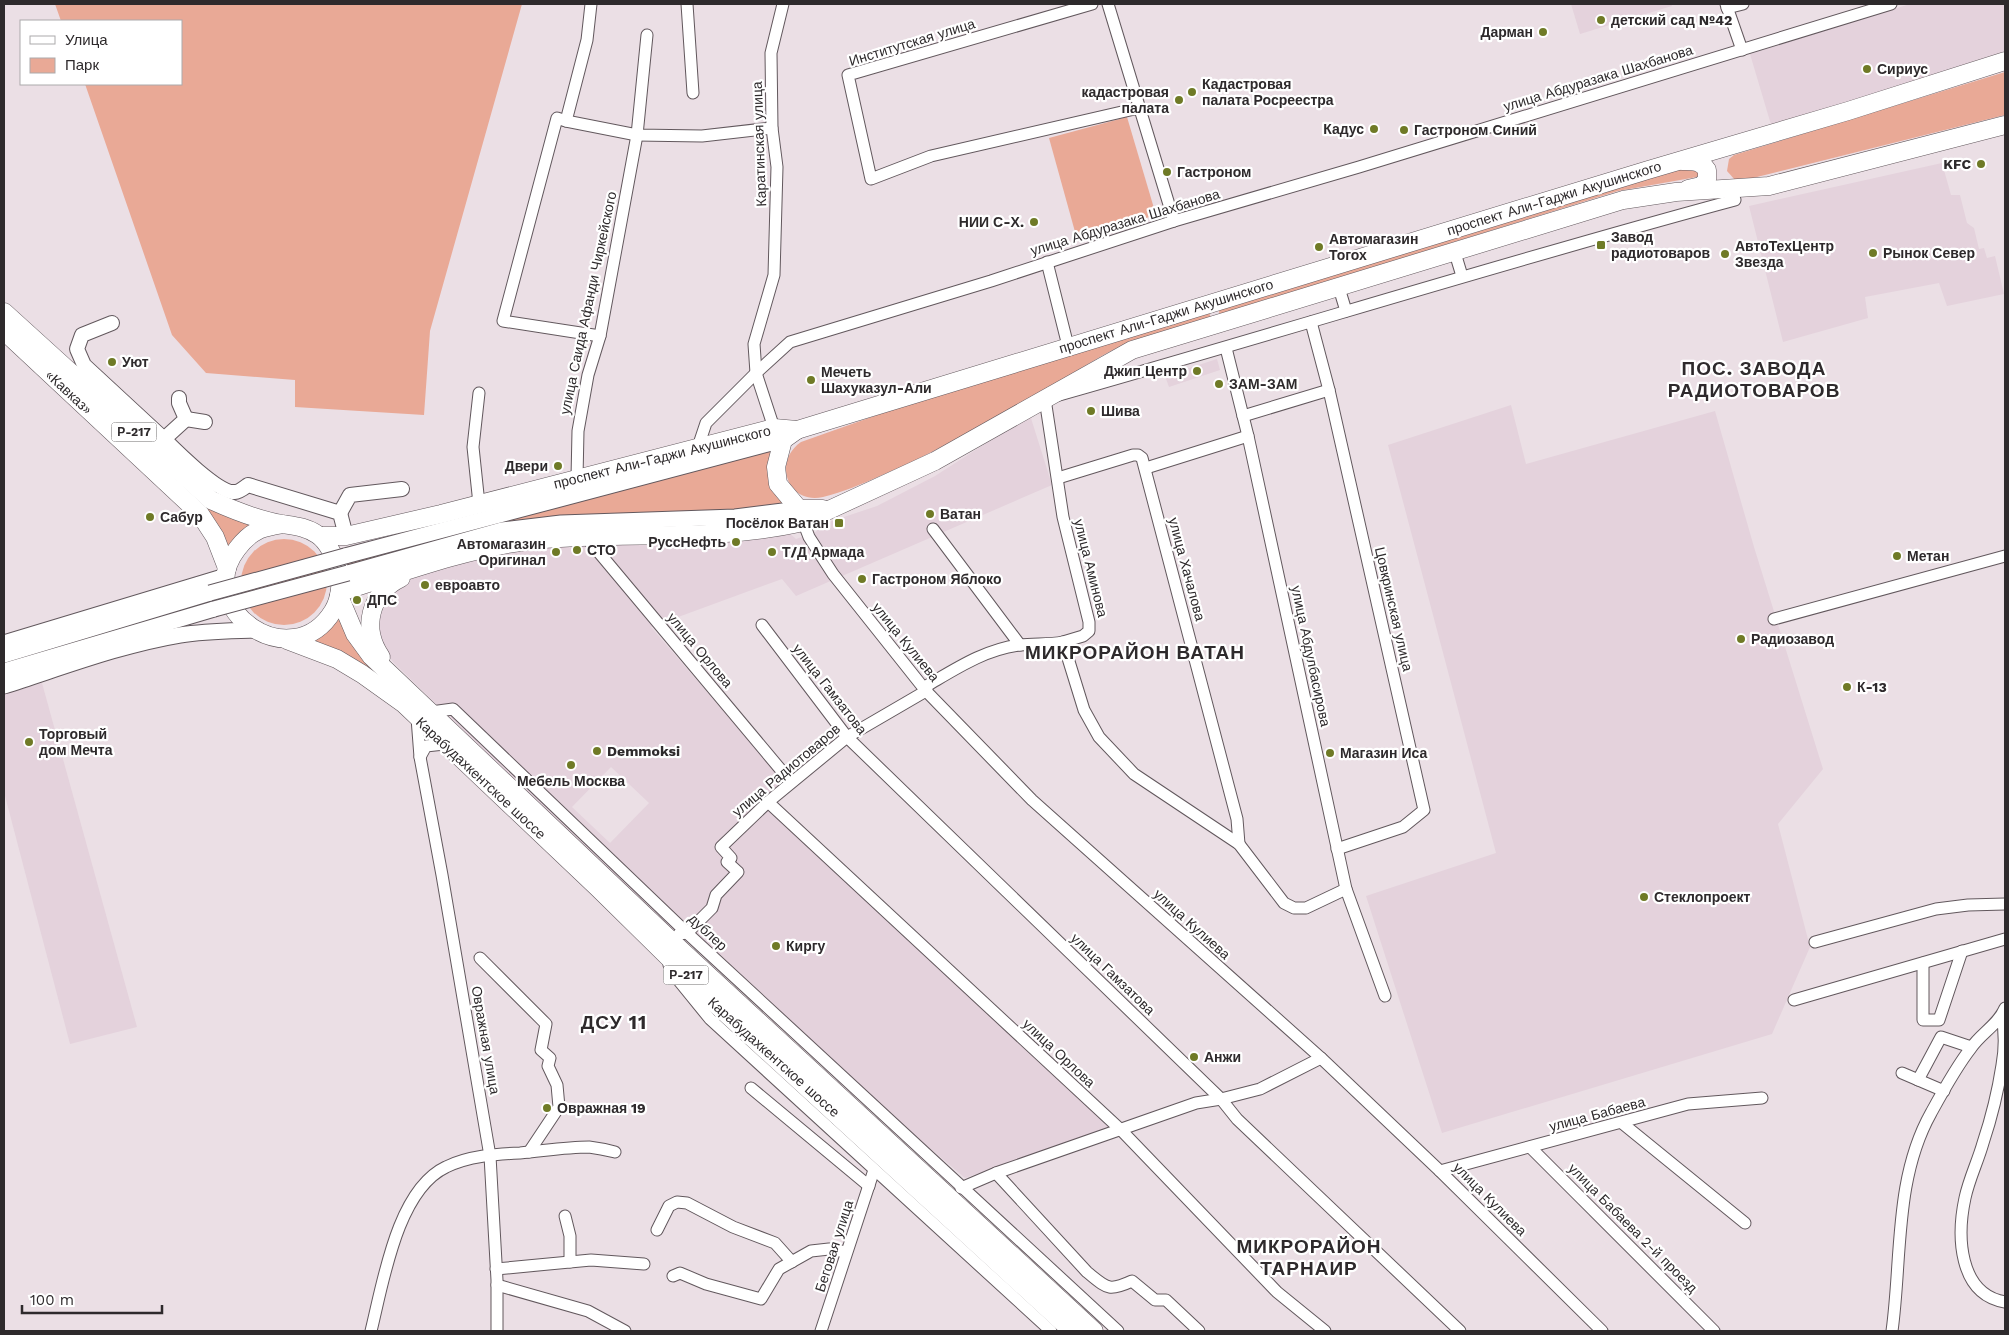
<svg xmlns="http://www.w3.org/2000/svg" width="2009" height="1335" font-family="'Work Sans',sans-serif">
  <rect width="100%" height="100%" fill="#ebdfe5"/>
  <g fill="#e4d2dc" fill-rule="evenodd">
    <path d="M1571,4h100l1,2 -92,28z"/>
    <path d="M1910,4h95v47l-233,77 -22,-74z"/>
    <path d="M1942,163l9,32h9l7,28 7,5 5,21 5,-1 3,10 8,-2 9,38 -57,12 -8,-23 -74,14 3,21 -85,24 -34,-136z"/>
    <path d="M1217,359l3,11 -51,17 -4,-11z"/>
    <path d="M1511,405l15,59 189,-53 39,136 69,222 -45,55 32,123 -38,87 -330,99 -76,-237 130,-43 -108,-408z"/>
    <path d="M1030,415l22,70 -256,111 -14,-17 -131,48 132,153 -17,16 346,332 -147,50 -331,-281 -241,-235 -9,-13 -4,-13v-21l15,-26 22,-14 94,-27 276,-17 9,8 20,-7 4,-7 57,-19 58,-30zM611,767l38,36 -39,40 -38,-36z"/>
    <path d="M42,683l95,344 -67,17 -66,-252v-98z"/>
  </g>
  <g fill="#e9a996">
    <path d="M55,4h467l-92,327 -6,84 -129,-8v-27l-89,-7 -34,-38 -87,-251h96v-63h-120z"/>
    <path d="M2005,72v43l-264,66 -6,-1 -8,-9 2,-12 5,-4z"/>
    <path d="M1127,117l29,98 -79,24 -28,-101z"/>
    <path d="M1685,165l15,8 -3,4 -79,14 -398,124 -2,-6z"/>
    <path d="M1209,312l2,6c-28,9 -59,16 -87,27 -20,8 -40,22 -59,33 -61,34 -121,71 -185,98 -18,8 -37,16 -57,21 -35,8 -51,-35 -22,-55l79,-28z"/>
    <path d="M772,451l14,54 -439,61 -1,-3z"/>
    <path d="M174,476l83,47 -24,17 -6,11z"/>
    <circle cx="284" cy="582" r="43"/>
    <path d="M341,611l67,85 -100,-54z"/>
  </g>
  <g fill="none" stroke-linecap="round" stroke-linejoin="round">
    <defs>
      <g id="minor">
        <path d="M687,4l6,89"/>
        <path d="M1092,4l-244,71 23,104 60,-23 208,-48"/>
        <path d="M1108,4l66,217"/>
        <path d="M1726,4l16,46"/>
        <path d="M1727,8l16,-4"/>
        <path d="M566,121l21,-81 4,-36"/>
        <path d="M1455,253l7,23"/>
        <path d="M1047,262l21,84"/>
        <path d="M1339,288l7,23"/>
        <path d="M1311,322l18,68 95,420 -21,17 -66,22"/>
        <path d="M600,336l-97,-15 54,-203 9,3 71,14 65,1 70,-8"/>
        <path d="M1226,348l22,88 98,453 39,107"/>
        <path d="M1243,416l86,-26"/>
        <path d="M774,428l-18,-55 -2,-29 20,-69 3,-108 -5,-39 -1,-75 12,-49"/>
        <path d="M698,447l8,-24 50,-50 34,-31 201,-61 183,-60 185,-54 532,-163"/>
        <path d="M1146,468l102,-32"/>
        <path d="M577,478l1,-47 10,-56 12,-39 37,-201 10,-100"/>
        <path d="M1058,478l75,-23h5l4,3 95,361 2,25"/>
        <path d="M479,504l-6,-57 6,-54"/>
        <path d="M801,516l8,21 24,37 93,117 106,109 289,258 119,113 162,160"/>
        <path d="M933,529l87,116"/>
        <path d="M586,537l205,245"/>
        <path d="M1774,619l231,-63"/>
        <path d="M762,625l85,112 374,362 16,20 223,212"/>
        <path d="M431,712l22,-3 234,224 431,398"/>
        <path d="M417,718l3,39 6,-11 18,-2"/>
        <path d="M420,757l22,118 48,281 7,124v51"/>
        <path d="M768,802l353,328 156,162 48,39"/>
        <path d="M1346,889l-40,19h-12l-10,-5 -45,-59 -105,-70 -35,-37 -15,-27 -21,-68 20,-6 6,-5v-9l-26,-105 -18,-118c231,-65 459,-137 690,-199l-4,-11"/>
        <path d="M679,934l8,-1 25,-25 4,-13 22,-23 -11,-10 4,-4 -10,-11 47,-45 79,-65 79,-46 2,-6c29,-17 58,-36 92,-40 14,-2 28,0 43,-3"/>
        <path d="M1815,942l121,-33 32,-4 37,-1"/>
        <path d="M480,958l66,66 -5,26 9,8 -2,8 9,19 2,22 -30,45"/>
        <path d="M1923,963v57h16l23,-69"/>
        <path d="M669,965l6,11 35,43 341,312"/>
        <path d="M1794,1000l211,-61"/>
        <path d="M2002,1016c3,17 3,33 0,49 -4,26 -11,54 -19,78 -5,18 -14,36 -18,55 -8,37 -7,96 40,104"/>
        <path d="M1902,1073l42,18"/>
        <path d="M1918,1080l23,-43 30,10"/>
        <path d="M751,1088l118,98"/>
        <path d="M1622,1123l123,100"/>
        <path d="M1530,1147l184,184"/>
        <path d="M1440,1171l248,-67 74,-6"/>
        <path d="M996,1173l91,99c20,16 21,20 45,9l23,19h11l33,31"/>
        <path d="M961,1188l35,-15 200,-70 25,-4 39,-10 61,-31"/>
        <path d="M565,1216l5,20v26"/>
        <path d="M657,1230l12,-24 8,-4 10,1 46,24 42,16 17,19"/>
        <path d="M496,1269l95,-9 53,4"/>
        <path d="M673,1276l7,-3 26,11 55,15 18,-30 32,-18 18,-2 17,3"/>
        <path d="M497,1285l91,26 37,20"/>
        <path d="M371,1331c12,-48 26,-141 75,-164 22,-11 50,-13 74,-14 23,-2 46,-6 69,-6 8,1 18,3 26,5"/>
        <path d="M821,1331l53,-161"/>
        <path d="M1892,1331c10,-72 2,-152 39,-218 12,-22 25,-46 40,-65 10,-15 27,-23 34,-40"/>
      </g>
      <g id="tertiary">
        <path d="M112,323l-30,12 -5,14 7,16 80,74"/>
        <path d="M179,398v5l7,16 -22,20c12,12 55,55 71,53 4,0 9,-4 13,-7l92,28 6,23"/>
        <path d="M186,419l19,3"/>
        <path d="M340,513l10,-18 52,-6"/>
      </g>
      <g id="secondary">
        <path d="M345,556l438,-116"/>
        <path d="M348,573l154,-43 59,-7 174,-6 64,-8"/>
        <path d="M4,643l222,-67"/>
        <path d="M4,655l206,-62"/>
        <path d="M4,671l210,-62"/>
        <path d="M4,686c57,-18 116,-41 176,-51 25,-4 50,-4 76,-5"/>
      </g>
      <g id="trunk">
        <path d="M1682,161c10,0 19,-1 25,9v10l-6,6 -13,3"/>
        <path d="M4,312l207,188c22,10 47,20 71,24 13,2 25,3 36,11 11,8 17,23 21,35 3,12 1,30 -6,41 -41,67 -142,-2 -96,-62 6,-8 12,-14 20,-18 7,-4 17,-5 25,-7"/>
        <path d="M4,331l196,183 15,23 12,31"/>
        <path d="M797,430l-14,10 -7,27 2,17 21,25h24"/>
        <path d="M320,536h26l95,-22 333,-86 23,2 851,-260 200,-59 157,-50"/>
        <path d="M340,592c61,-19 122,-42 186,-51 92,-11 187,2 277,-19l132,-61 197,-111 491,-150 53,-8 93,-6 236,-61"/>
        <path d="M339,596l16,38 16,22 311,295 412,380"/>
        <path d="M287,640l50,19 25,15 42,30 194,184 123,121 351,322"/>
        <path d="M381,657c-20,-29 -11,-64 20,-79"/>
      </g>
    </defs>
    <use href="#minor" stroke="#62585d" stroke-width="13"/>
    <use href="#tertiary" stroke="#62585d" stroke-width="16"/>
    <use href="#secondary" stroke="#62585d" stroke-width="17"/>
    <use href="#trunk" stroke="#62585d" stroke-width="19"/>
    <use href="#minor" stroke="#fff" stroke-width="11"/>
    <use href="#tertiary" stroke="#fff" stroke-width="14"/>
    <use href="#secondary" stroke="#fff" stroke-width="15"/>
    <use href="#trunk" stroke="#fff" stroke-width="18"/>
    <defs>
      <g id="secondary-bridge">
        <path d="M210,593l135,-37"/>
        <path d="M214,609l134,-36"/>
      </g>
    </defs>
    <use href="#secondary-bridge" stroke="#62585d" stroke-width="17" stroke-linecap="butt"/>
    <use href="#secondary-bridge" stroke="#fff" stroke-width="15"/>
  </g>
  <g fill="#6f7a26" stroke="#fff" stroke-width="2">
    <circle cx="1601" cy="20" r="5"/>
    <circle cx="1543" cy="32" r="5"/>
    <circle cx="1867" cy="69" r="5"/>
    <circle cx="1192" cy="92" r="5"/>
    <circle cx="1179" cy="100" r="5"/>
    <circle cx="1374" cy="129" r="5"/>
    <circle cx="1404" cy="130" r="5"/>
    <circle cx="1981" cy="164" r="5"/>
    <circle cx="1167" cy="172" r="5"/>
    <circle cx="1034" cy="222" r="5"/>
    <rect x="1596" y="240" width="10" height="10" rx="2.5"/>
    <circle cx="1319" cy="247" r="5"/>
    <circle cx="1873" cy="253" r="5"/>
    <circle cx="1725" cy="254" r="5"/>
    <circle cx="112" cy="362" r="5"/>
    <circle cx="1197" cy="371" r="5"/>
    <circle cx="811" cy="380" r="5"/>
    <circle cx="1219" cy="384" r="5"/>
    <circle cx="1091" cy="411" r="5"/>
    <circle cx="558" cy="466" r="5"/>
    <circle cx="930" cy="514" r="5"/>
    <circle cx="150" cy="517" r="5"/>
    <rect x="834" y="518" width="10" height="10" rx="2.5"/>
    <circle cx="736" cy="542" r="5"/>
    <circle cx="577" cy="550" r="5"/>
    <circle cx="556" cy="552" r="5"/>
    <circle cx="772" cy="552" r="5"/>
    <circle cx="1897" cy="556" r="5"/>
    <circle cx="862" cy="579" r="5"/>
    <circle cx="425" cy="585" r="5"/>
    <circle cx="357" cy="600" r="5"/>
    <circle cx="1741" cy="639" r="5"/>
    <circle cx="1847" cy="687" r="5"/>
    <circle cx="29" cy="742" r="5"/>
    <circle cx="597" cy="751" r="5"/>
    <circle cx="1330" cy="753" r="5"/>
    <circle cx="571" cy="765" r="5"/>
    <circle cx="1644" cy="897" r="5"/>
    <circle cx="776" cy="946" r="5"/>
    <circle cx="1194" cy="1057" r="5"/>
    <circle cx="547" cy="1108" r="5"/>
  </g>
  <g text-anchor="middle" stroke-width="4.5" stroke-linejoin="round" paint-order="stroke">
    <g fill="#fff" stroke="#6d6a6b" stroke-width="1">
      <rect x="111.5" y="422.5" width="45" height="19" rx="4"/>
      <rect x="663.5" y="965.5" width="45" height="19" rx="4"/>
    </g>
    <g font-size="12" font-weight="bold" fill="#2e2a2c">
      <text x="134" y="436">Р-217</text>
      <text x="686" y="979">Р-217</text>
    </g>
    <g font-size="14" font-weight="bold" fill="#2e2a2c" stroke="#fff" text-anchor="start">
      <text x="1611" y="25">детский сад №42</text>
      <text x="1533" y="37" text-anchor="end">Дарман</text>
      <text x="1877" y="74">Сириус</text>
      <text x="1202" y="89">Кадастровая<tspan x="1202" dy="16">палата Росреестра</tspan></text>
      <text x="1169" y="97" text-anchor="end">кадастровая<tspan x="1169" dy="16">палата</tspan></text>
      <text x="1364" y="134" text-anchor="end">Кадус</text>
      <text x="1414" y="135">Гастроном Синий</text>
      <text x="1971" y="169" text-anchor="end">KFC</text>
      <text x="1177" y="177">Гастроном</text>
      <text x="1024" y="227" text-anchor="end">НИИ С-Х.</text>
      <text x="1611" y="242">Завод<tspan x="1611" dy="16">радиотоваров</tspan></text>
      <text x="1329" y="244">Автомагазин<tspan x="1329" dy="16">Тогох</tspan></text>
      <text x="1735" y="251">АвтоТехЦентр<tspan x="1735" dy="16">Звезда</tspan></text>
      <text x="1883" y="258">Рынок Север</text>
      <text x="122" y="367">Уют</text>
      <text x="1187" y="376" text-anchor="end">Джип Центр</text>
      <text x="821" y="377">Мечеть<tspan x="821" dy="16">Шахуказул-Али</tspan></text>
      <text x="1229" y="389">ЗАМ-ЗАМ</text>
      <text x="1101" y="416">Шива</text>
      <text x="548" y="471" text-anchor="end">Двери</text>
      <text x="940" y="519">Ватан</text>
      <text x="160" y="522">Сабур</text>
      <text x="829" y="528" text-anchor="end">Посёлок Ватан</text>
      <text x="726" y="547" text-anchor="end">РуссНефть</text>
      <text x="546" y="549" text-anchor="end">Автомагазин<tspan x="546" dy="16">Оригинал</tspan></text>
      <text x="587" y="555">СТО</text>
      <text x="782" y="557">Т/Д Армада</text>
      <text x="1907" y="561">Метан</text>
      <text x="872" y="584">Гастроном Яблоко</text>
      <text x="435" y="590">евроавто</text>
      <text x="367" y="605">ДПС</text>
      <text x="1751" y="644">Радиозавод</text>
      <text x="1857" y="692">К-13</text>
      <text x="39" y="739">Торговый<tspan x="39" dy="16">дом Мечта</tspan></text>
      <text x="607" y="756">Demmoksi</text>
      <text x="1340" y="758">Магазин Иса</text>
      <text x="571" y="786" text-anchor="middle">Мебель Москва</text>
      <text x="1654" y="902">Стеклопроект</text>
      <text x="786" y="951">Киргу</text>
      <text x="1204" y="1062">Анжи</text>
      <text x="557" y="1113">Овражная 19</text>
    </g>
    <g font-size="14" fill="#2e2a2c" stroke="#fff">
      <text transform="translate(912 42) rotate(-17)" y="5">Институтская улица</text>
      <text transform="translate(1598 78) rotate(-17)" y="5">улица Абдуразака Шахбанова</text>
      <text transform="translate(759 144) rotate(-92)" y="5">Каратинская улица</text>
      <text transform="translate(1554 198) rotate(-17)" y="5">проспект Али-Гаджи Акушинского</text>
      <text transform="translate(1125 222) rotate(-17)" y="5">улица Абдуразака Шахбанова</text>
      <text transform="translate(588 303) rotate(-78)" y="5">улица Саида Афанди Чиркейского</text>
      <text transform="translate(1166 316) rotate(-17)" y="5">проспект Али-Гаджи Акушинского</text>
      <text transform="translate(69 392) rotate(43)" y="5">«Кавказ»</text>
      <text transform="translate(662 457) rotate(-14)" y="5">проспект Али-Гаджи Акушинского</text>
      <text transform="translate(1091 568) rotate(76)" y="5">улица Аминова</text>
      <text transform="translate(1187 569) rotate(75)" y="5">улица Хачалова</text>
      <text transform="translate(1394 609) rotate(77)" y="5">Цовкринская улица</text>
      <text transform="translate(906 642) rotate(51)" y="5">улица Кулиева</text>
      <text transform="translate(700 650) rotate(50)" y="5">улица Орлова</text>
      <text transform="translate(1311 656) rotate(78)" y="5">улица Абдулбасирова</text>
      <text transform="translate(830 689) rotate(52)" y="5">улица Гамзатова</text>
      <text transform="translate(786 770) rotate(-40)" y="5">улица Радиотоваров</text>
      <text transform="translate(481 778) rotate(43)" y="5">Карабудахкентское шоссе</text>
      <text transform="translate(1192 924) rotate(42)" y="5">улица Кулиева</text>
      <text transform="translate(708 932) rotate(43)" y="5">дублер</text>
      <text transform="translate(1113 974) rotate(44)" y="5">улица Гамзатова</text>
      <text transform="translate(486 1040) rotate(80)" y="5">Овражная улица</text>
      <text transform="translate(1059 1053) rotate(43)" y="5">улица Орлова</text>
      <text transform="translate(774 1057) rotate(42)" y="5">Карабудахкентское шоссе</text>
      <text transform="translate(1597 1114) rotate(-15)" y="5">улица Бабаева</text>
      <text transform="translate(1490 1199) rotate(45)" y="5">улица Кулиева</text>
      <text transform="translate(1633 1228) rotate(45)" y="5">улица Бабаева 2-й проезд</text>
      <text transform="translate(834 1246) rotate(-72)" y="5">Беговая улица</text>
    </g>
    <g font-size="19" font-weight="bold" letter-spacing="1" fill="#2e2a2c" stroke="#fff">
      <text x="1754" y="375">ПОС. ЗАВОДА<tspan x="1754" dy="22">РАДИОТОВАРОВ</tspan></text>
      <text x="1135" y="659">МИКРОРАЙОН ВАТАН</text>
      <text x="614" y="1029">ДСУ 11</text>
      <text x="1309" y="1253">МИКРОРАЙОН<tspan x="1309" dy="22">ТАРНАИР</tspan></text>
    </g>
  </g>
  <rect width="2009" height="1335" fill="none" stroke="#2e2a2c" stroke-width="10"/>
  <rect x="20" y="20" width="162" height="65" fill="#ffffff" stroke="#abaaab"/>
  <rect x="30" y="36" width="25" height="8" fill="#ffffff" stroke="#abaaab"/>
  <text x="65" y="45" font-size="15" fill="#2e2a2c">Улица</text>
  <rect x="30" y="58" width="25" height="15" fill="#e9a996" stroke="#abaaab"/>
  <text x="65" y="70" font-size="15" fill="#2e2a2c">Парк</text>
  <path d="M22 1305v8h140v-8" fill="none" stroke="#2e2a2c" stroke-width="2.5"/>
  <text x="30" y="1305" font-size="15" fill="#2e2a2c" stroke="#ffffff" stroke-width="4" paint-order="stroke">100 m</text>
</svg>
